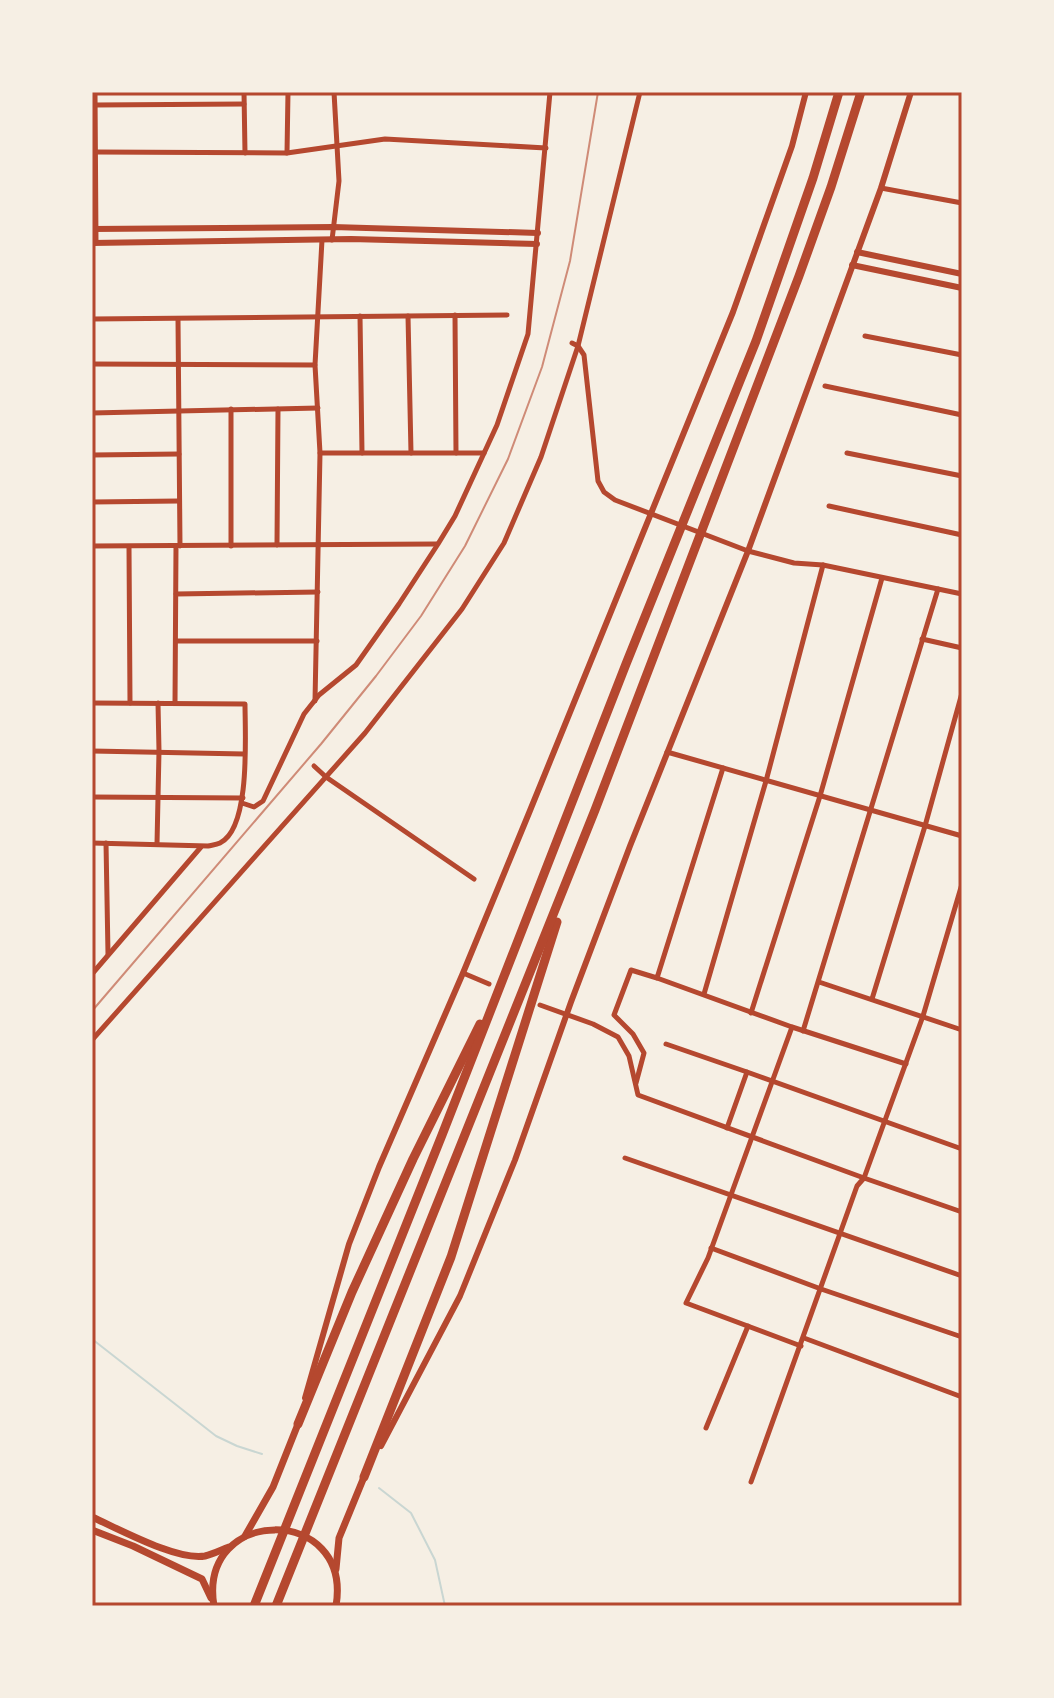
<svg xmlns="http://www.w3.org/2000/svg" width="1054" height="1698" font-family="'Fira Sans Condensed',sans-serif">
  <rect width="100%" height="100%" fill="#f6efe4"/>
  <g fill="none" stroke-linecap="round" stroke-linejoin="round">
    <g stroke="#c9d6d2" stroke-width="2">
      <path d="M92,1339l124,97 21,10 25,8"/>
      <path d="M379,1488l32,25 24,47 10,46"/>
    </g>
    <g stroke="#b5482f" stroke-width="5">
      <path d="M95,92l1,151"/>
      <path d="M244,92l1,61"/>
      <path d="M95,105l149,-1"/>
      <path d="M95,152l192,1 98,-14 161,9"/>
      <path d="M287,153l1,-61"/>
      <path d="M881,188l81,15"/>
      <path d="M332,240l7,-59 -5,-89"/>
      <path d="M455,315l1,138"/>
      <path d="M360,316l2,137"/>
      <path d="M408,316l3,137"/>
      <path d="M92,319l415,-4"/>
      <path d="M178,319l2,227"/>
      <path d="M865,336l97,19"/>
      <path d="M572,343l6,3 6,9 14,126 6,11 11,8 133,51 46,12 29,2 139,29"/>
      <path d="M92,364l223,1"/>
      <path d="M825,386l137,29"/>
      <path d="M92,413l226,-5"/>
      <path d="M320,453h164"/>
      <path d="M847,453l115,23"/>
      <path d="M92,455l87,-1"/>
      <path d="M92,502l87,-1"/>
      <path d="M829,506l133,29"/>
      <path d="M277,545l1,-136"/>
      <path d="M92,546l345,-2"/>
      <path d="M231,546v-137"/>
      <path d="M129,547l1,156"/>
      <path d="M176,594l142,-2"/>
      <path d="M922,639l40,9"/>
      <path d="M176,641h141"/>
      <path d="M315,701l5,-248 -5,-88 7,-125"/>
      <path d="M92,703l153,1c0,30 6,124 -25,139 -4,2 -8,2 -12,3l-116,-3"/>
      <path d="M175,703l1,-157"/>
      <path d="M92,751l152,3"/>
      <path d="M667,752l295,84"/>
      <path d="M314,766l12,11 148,102"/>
      <path d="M92,797l151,1"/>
      <path d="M242,803l12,4 9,-6 41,-87 15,-19 37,-30 43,-61 39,-60 17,-28 42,-91 31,-91 22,-242"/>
      <path d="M106,843l2,111"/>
      <path d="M157,844l2,-93 -1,-48"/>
      <path d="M463,973l26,11"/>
      <path d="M92,974l109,-127"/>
      <path d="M657,978l135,49 114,37"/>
      <path d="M819,982l143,48"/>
      <path d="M704,994l62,-213 57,-216"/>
      <path d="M872,999l53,-173 37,-133"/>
      <path d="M540,1005l53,19 25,13 11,19 9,39 226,83 98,34"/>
      <path d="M751,1013l69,-217 62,-218"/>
      <path d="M792,1027l-84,231 -22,45 115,43"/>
      <path d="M803,1031l135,-442"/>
      <path d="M92,1040l273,-307 97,-124 42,-66 37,-86 37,-111 62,-254"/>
      <path d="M666,1044l81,28 -20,56"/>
      <path d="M747,1072l215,77"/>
      <path d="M636,1083l8,-30 -11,-19 -19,-19 17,-45 26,8 66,-210"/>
      <path d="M625,1158l337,118"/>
      <path d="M711,1248l110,41 141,48"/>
      <path d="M804,1338l158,59"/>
      <path d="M706,1428l42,-102"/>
      <path d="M751,1482l106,-296 7,-8 59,-162 39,-132"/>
    </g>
    <g stroke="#b5482f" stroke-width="6">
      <path d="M92,229l241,-2 205,6"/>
      <path d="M92,243l259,-4 186,5"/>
      <path d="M857,252l105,22"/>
      <path d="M852,265l110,23"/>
      <path d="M305,1398l44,-154 30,-77 84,-194 66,-160 204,-501 59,-166 14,-54"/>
      <path d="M381,1446l79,-150 55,-136 56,-158 59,-156 118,-295 133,-363 30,-96"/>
    </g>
    <g stroke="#b5482f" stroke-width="7">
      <path d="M92,1517c27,12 85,44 113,39 8,-2 16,-6 24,-9"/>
      <path d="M92,1530l41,16 69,33 9,19"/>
      <path d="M245,1536l28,-49 25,-63"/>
      <path d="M336,1569l3,-31 25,-61"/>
      <path d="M214,1606c-17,-101 139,-102 122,0"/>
    </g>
    <g stroke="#b5482f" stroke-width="9">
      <path d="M298,1424l54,-132 61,-133 67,-135"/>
      <path d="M364,1477l87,-220 106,-335"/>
      <path d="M254,1606l188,-471 184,-471 130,-323 57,-163 26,-86"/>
      <path d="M276,1606l319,-796 204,-534 32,-89 30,-95"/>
    </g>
    <path stroke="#cf8b77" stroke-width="2" d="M92,1011l229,-267 55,-68 45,-60 44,-70 43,-87 34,-92 28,-106 28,-169"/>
  </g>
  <rect width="1054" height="1698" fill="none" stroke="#f6efe4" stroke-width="188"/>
  <rect x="94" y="94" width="866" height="1510" fill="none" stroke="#b5482f" stroke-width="3"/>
</svg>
